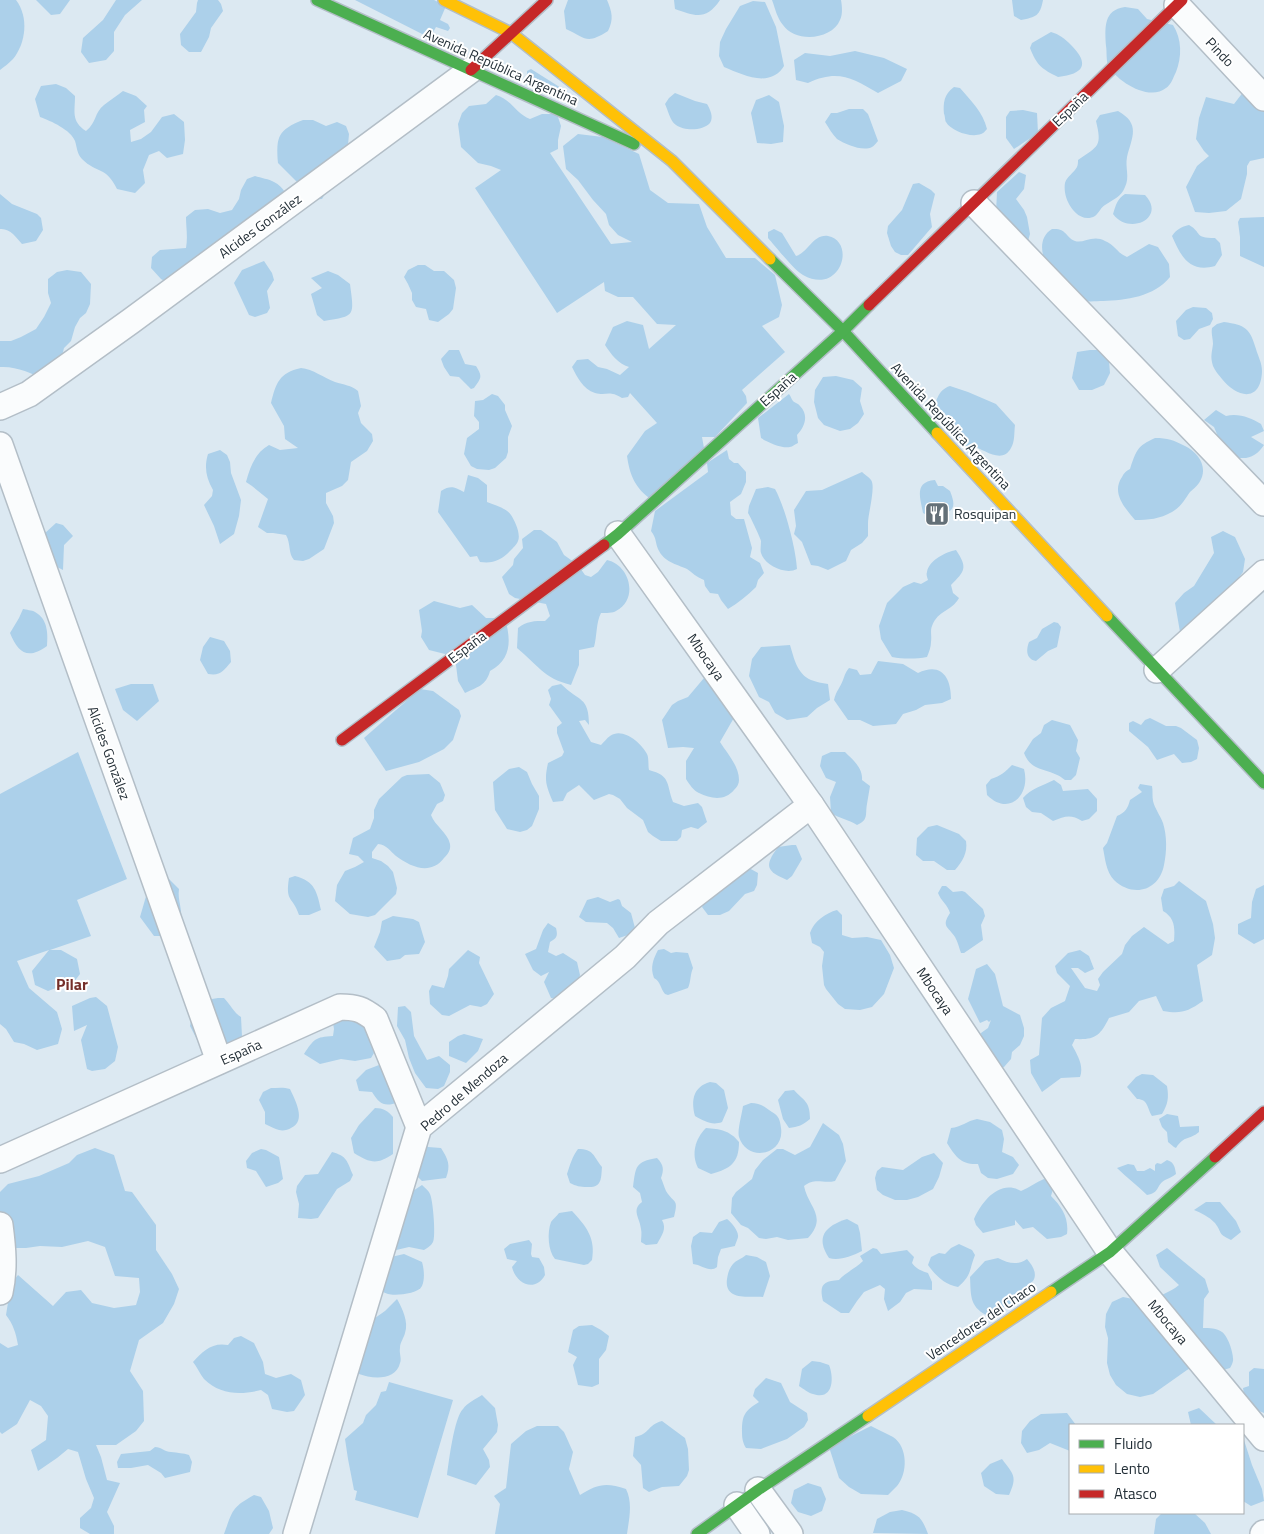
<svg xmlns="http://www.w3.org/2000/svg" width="1264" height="1534" font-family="'Titillium Web',sans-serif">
  <rect width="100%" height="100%" fill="#dce9f2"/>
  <g fill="#acd0ea">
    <path d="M0,0h16c13,17 10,43 -3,59 -4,4 -9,8 -13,11z"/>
    <path d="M36,0h34l-10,14 -9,1z"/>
    <path d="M116,0h26l-17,15 -11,17v19l-8,9 -17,3 -8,-11 2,-14 20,-18z"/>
    <path d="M198,0h20l3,4 2,7 -12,17 -2,9 -8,15h-12l-8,-7 -1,-11 16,-22 1,-9z"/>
    <path d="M355,0h79l12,6 -6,14 8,4 2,4 -2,3 -12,-4 -6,11z"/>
    <path d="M568,0h39c5,12 7,19 1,31 -22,14 -22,7 -42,-2l-2,-18z"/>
    <path d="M674,0h46c-14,21 -25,16 -45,9z"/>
    <path d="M772,0h69c1,6 2,14 -1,20 -8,20 -45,23 -57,5 -6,-7 -8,-17 -11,-25z"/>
    <path d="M1012,0h31c-3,16 -7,17 -22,20l-7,-4z"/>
    <path d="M753,1l12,1 11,25 8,39c-2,3 -5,7 -9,9 -15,9 -36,-2 -51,-8l-5,-11 1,-14 6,-13 14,-23z"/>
    <path d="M1125,7l13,2 9,10 26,6c9,14 9,32 3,47 -3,6 -5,13 -10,16 -17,14 -50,-7 -58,-23 -2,-5 -1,-14 -2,-19 -1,-18 -3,-36 19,-39z"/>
    <path d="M1051,32c8,2 14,7 20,13 19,19 13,29 -13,32 -16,-8 -21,-11 -28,-29l2,-5z"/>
    <path d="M855,51l29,7 23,11 -6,12 -23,12c-26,-15 -40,-24 -70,-10l-12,-3 -2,-20 11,-7 25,3z"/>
    <path d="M531,69l46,29 -50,-23v-4z"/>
    <path d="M56,84l10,4 9,8c0,16 -4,25 11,35 11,-9 8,-18 18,-26 6,-5 13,-9 19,-14l13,5 11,10 -3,4 1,12 -15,8 1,12 10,-3 10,-7 11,-15 12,-3 10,8 1,18 -2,14 -16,4 -8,-7 -10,4 -6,15 2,13 -10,10 -18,-4c-11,-23 -20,-15 -35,-30 -5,-5 -5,-12 -7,-18 -4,-11 -24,-20 -35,-24l-5,-18 6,-13z"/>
    <path d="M954,87l6,1c11,13 23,24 27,41 -1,1 -4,5 -6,5 -10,4 -30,-3 -35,-12 -1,-1 -1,-7 -2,-8 -1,-11 0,-20 10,-27z"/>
    <path d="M1244,91l20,9v58l-14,3 -3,5v8l-6,25 -15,12 -17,2 -14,-1 -9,-25 11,-21 12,-10 -5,-5 -8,-12 3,-21 7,-21 28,7z"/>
    <path d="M675,93l20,8 12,3c3,5 7,13 3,19 -7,8 -26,8 -34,2 -6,-4 -8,-15 -11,-21l4,-6z"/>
    <path d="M496,95c15,4 20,19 34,24l12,-5h15l4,12 -3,14v9l-8,4 61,91 21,-2 -14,-7 -9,-10 -3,-11 -13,-14 -15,-20 -12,-11 -3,-23 15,-12 25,3 36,17 11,36 18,13 31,1 8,23 19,31h29l20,17 7,30 -3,12 -17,9 23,26 -43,38 4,6 1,7 -32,34h-13l2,11 -52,52c-17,-12 -22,-24 -25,-44l18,-25 12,-8 -27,-30 -2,4 -6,1c-13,-8 -15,-2 -27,-5 -12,-4 -18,-16 -23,-26l5,-7 11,-1 10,8 9,2 13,6 9,-8c-11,-3 -18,-13 -24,-22l8,-18 14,-6 16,4 6,24 27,-24 -19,-1 -24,-27h-15l-13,-6 -1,-9 -47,31 -82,-125 26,-18 -10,-4 -13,-3 -17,-16 -3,-23 4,-11 7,-7 17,-2z"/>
    <path d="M769,95l10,7 5,24 -1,16 -12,2 -14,-1 -6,-30 5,-13z"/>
    <path d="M849,109h14l5,5 10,27c-2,2 -4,5 -6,6 -9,5 -27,-3 -35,-8 -5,-5 -8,-11 -12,-17l6,-9h6z"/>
    <path d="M1023,110l14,3 1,20 -24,16 -8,-11v-21l4,-6z"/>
    <path d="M1118,111c23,13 14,26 9,46 -2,11 3,20 -2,30 -4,10 -11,12 -20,18 -4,2 -6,8 -10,11 -12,7 -23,-5 -27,-14 -3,-6 -4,-14 -3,-19 2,-7 9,-10 12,-16 1,-2 1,-5 1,-7 21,-14 24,-14 18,-39l4,-6z"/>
    <path d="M303,120h10l13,6 11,-4 9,4 3,8 -1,11 -9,7 -9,33 -8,14 -14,1 -10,-17 -20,-20c-2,-27 0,-33 25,-43z"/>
    <path d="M1019,172l7,3 -2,14 -8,10 8,11 3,7 3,17 -2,7 -6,1 -26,-29 1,-21z"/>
    <path d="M255,176c6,2 14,3 19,6 19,10 15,30 7,46l-14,4 -96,53 -10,-6 -10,-11 1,-11 8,-7 26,-2c2,-11 0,-21 0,-31l9,-7 13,-1 12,4 12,-3 7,-11 2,-9 6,-11z"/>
    <path d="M919,183l12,7 4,4 -5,20 2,13 -24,28h-7l-6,-3 -4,-6 -4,-13 1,-7 14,-16 11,-26z"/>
    <path d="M0,194l12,10 25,10 4,4 2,12 -7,11 -14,3c-6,-7 -12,-16 -22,-15z"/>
    <path d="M1125,194l20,1c22,23 -16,41 -32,19 3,-9 4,-15 12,-20z"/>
    <path d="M1264,217v50l-24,-11v-19l-2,-15 2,-4z"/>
    <path d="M1189,225c14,8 4,13 26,13l5,5 2,12 -7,11c-25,7 -34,-9 -43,-30 5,-7 9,-9 17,-11z"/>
    <path d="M774,229l8,4 14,23c12,-3 17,-22 32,-20 29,6 12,60 -25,39 -9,-5 -27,-28 -35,-37v-6z"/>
    <path d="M1052,229c15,-1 13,8 23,12 8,3 18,-7 30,0 10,4 12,12 22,16l22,-13 9,3 11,17 1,13c-16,20 -44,23 -67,24 -8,0 -20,2 -27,-3 -5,-2 -9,-10 -13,-14 -5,-7 -13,-14 -17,-21 -6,-12 -6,-27 6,-34z"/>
    <path d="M264,261l8,12 2,7 -7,11 3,17 -3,5 -12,4 -6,-2 -15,-32 8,-13z"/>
    <path d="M418,265h7l9,6h10l10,9 2,8 -3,21 -4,5 -11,8 -9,-2 -3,-11 -10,-2 -4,-7v-7l-4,-9 -4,-7 4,-7z"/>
    <path d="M67,270l14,2 10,12 -1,20 -4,9 -6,5 -5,9 -4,14 -7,7 -2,8 -16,24c-16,-7 -29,-14 -46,-13v-26h11l10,-4 15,-8 8,-12 7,-14 -3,-10v-14l9,-7z"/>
    <path d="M328,271l10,4 12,9c4,32 6,32 -26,37l-7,-6 -6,-21 11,-6 -11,-10z"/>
    <path d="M1193,307l13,1 6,5 1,6 -3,6 -11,4 -9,10 -6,1 -6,-4 -2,-15 10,-11z"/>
    <path d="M1224,322c21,3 26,6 32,27 2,7 6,14 6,22 -1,32 -25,27 -40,8 -3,-4 -7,-8 -9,-13 -3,-10 -1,-13 0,-22 0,-6 -2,-10 -1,-16l5,-4z"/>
    <path d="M449,350h10l6,14 11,2c7,11 5,12 -2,22l-3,1 -12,-12 -9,-1 -6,-9 -3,-8z"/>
    <path d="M1090,350h13l6,11 1,12 -6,12 -12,5h-13l-7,-12 5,-26z"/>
    <path d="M301,368c12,1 23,10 34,14 9,3 16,3 23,9l3,15 -3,7 3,10 11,11 1,7 -6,10 -16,11 -3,18 -6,6 -16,7v10l7,13 1,7 -10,26 -15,10 -6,2 -9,-1c-6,-7 -3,-16 -8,-25l-13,-2h-6l-9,-6 10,-28 -16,-13 -6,-4c4,-15 9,-29 23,-37l11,5 18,-2 -13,-9 -1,-13 -13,-23c5,-20 8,-30 30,-35z"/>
    <path d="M836,376l17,4 9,8 -2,13 4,13 -6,9 -8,6 -10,2 -16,-6 -6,-7 -4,-16 1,-12 8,-13z"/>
    <path d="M950,386l18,6 28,12 19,21c-1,7 0,17 -4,23 -9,17 -27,1 -39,-2 -3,0 -8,0 -11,-1l-29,-31c4,-11 5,-24 18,-28z"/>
    <path d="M492,394l6,2 7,9v5l7,16 -4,11v15l-2,6 -11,10 -6,2 -12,-1 -6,-3 -7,-12 3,-16 12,-9v-7l-5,-6 1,-15 8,-1z"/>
    <path d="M789,394c2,2 2,5 4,7 2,2 5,2 7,5 9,9 5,21 -3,29l1,8c-1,0 -6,4 -8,4 -7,2 -23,-5 -29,-9l-3,-20z"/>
    <path d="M1216,410l10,6c13,-3 25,2 35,8l3,7 -13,6 13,8c-8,12 -18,16 -32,11l-13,-17 -5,-12 -10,-7z"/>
    <path d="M1155,438c13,0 18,2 30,8 14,7 24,22 14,37 -3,4 -6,6 -9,9 -5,7 -9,15 -18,20 -12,7 -24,8 -37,8 -10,-12 -24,-27 -13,-43 2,-4 4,-6 8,-8 6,-18 7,-23 25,-31z"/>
    <path d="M220,450l7,5 3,7 1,11 10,27 -2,16 -5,18 -14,10 -6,-18 -10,-21 8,-9 1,-6c-7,-12 -9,-23 -5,-36z"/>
    <path d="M727,450l2,9 5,4h4l8,9v10l-5,12 -11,8 1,13 5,4h8l8,29 -2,9 10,6 4,10 -6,7 -2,7c-8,8 -18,16 -28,22l-7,-9 -3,-6 -8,-1 -5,-7 -1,-6c-8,-3 -11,-7 -17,-11 -11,-5 -23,-7 -29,-20 -3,-7 -1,-10 -7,-18l4,-20 53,-39 -1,-9z"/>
    <path d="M862,472c2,2 7,5 9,8 5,6 -3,34 -3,43 0,4 0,9 0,13l-6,7 -11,7 -5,11 -18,9 -10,-4 -7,-1 -9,-23 -8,-8 2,-8 -2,-16 12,-19 16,-1z"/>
    <path d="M468,475l10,3 9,7v17c8,3 19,6 24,13 4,6 10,19 7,26 -1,3 -5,7 -7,9 -9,10 -18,14 -31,12l-3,-6 -7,1 -32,-45 3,-21c10,-6 13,-4 23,1z"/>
    <path d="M935,480l3,6h5l7,5c9,22 -1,20 -18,27l-9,-5c-3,-16 -9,-31 12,-33z"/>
    <path d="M768,487l7,2c10,18 21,60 22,80 -11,6 -32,-3 -36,-16 -1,-3 0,-8 0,-12 0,-2 -11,-25 -13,-28l1,-7 7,-17z"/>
    <path d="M56,523l7,2 10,11 -9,9 -1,25 -8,-4 -11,-32z"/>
    <path d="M534,530h7l16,12 7,13 14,10 7,10 6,2 7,-5 9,-12c23,5 32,39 9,51 -3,2 -10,2 -15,2 -5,9 -4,24 -7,34l-15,3v15l-8,20c-28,-7 -33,-20 -54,-37l1,-20c8,-7 17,-7 27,-7l5,-5 -4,-12 -31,-6 -6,-4 -7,-17 11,-12 1,-6 9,-11 -1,-9z"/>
    <path d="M1223,531l12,6 10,22 -2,13 -24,33 -16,18 -23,9 -5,-29 9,-10 10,-7 20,-33 -3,-16z"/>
    <path d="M956,550c12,18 9,21 -5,35l2,8 6,5c-8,14 -21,12 -27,28 -2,4 0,11 -1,16 0,5 -2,10 -4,15 -11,2 -24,2 -35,0l-11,-18 -2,-13 8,-23 16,-16 11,-5 7,2 7,-4c-1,-3 -2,-6 -1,-8 2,-12 19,-20 29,-22z"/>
    <path d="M434,601l26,7 12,-3 14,13h19c6,22 7,41 -15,53 -4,15 -13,16 -25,22l-7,-12 -2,-16 -11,-11 -16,-4 -8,-13 1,-6 -3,-21z"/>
    <path d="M23,609c3,1 9,1 12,3 13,7 13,22 12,34 -19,14 -29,7 -37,-13l9,-15z"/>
    <path d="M1054,622l4,1 3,4 -4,20 -9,4 -12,10c-10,-2 -10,-11 -7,-19l8,-4 5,-9z"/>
    <path d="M210,637l14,4 6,10 1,11c-8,9 -10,14 -23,12l-8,-14 3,-13z"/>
    <path d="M790,645c4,13 7,29 21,35 5,2 11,3 17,4l2,16 -13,8 -10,9 -20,3 -12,-7 -6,-11 -10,-5 -10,-21 3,-17 9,-12z"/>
    <path d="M878,661l25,3 15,9c23,-11 33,4 33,26l-9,4 -17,2 -9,5 -13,4 -7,10 -23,2 -13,-6h-12l-14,-20c2,-9 6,-12 9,-20 2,-5 2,-7 6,-12l8,2 3,5 11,-1z"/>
    <path d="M710,674l25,42 -15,26c7,11 19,24 19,38 0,4 -2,7 -5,10 -9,11 -23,9 -35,3 -5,-2 -10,-9 -13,-14v-18l8,-13 -11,-1 -15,1 -6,-28 10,-15 6,-4 10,-4 16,-19z"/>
    <path d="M131,684h22l6,17 -22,20 -14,-11 -8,-21z"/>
    <path d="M561,684c18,18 28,12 28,41l-4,-5 -6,1 12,21 10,3c3,-3 6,-7 9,-9 13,-9 31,7 37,18 2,4 1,11 2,16 22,6 17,13 24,32l11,4 14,-3 4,4 5,15 -9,7 -7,-2 -9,3 -1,7 -4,4h-16l-8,-5 -5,-4 -5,-12 -16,-12 -7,-9 -7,-4 -4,-1 -15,6 -15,-15 -12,8 -4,8 -10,1c-7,-17 -9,-21 -5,-39l14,-7 2,-4 -7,-19v-6l5,-4 -13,-18 2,-6 -3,-9 4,-4z"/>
    <path d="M420,689l13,2 26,19 2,6 -8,24 -9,9 -25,13 -33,9 -22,-33z"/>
    <path d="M1150,718l16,8h10l5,2 16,12 2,8 -2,11 -6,3 -9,1 -8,-9 -17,6 -9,-13 -19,-16v-8l4,-2 8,4 4,-5z"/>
    <path d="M1052,720l18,5 8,15 -2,11 4,7 -4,17 -5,5h-6c-15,-13 -33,-6 -41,-27l9,-14 8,-6 3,-8z"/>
    <path d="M78,752l49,127 -50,21 14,36 -41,14h11l16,9 3,15 -10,13 -14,1 -8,3 -13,-6 -3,-14 17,-21 -32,11 12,27 28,24 5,17 -4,15 -21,6 -13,-6 -10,-2 -8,-13 -6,-5v-230z"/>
    <path d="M831,752h14c8,8 18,16 17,28l8,6c-1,6 -2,12 -3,18 -2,10 2,16 -10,21 -9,-6 -17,-6 -26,-12l-1,-16 6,-15 -10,-4 -6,-12 2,-10z"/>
    <path d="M1012,765l12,4c7,26 -15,48 -37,26l-1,-10 5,-6c10,-3 14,-7 21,-14z"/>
    <path d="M519,767l8,5 5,12 7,12v13l-7,17 -5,4 -7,2 -13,-3 -12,-19 -2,-28 16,-13z"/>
    <path d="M429,774l11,9 5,12 -2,6 -6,3 -6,11c4,11 17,18 19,29 1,6 -2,10 -6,14 -13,17 -32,10 -48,-2 -6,-5 -9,-11 -18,-12l-6,8v6l9,3 7,5 5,6 4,16 -1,6 -21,21 -7,2 -18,-3 -15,-13 2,-16 8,-14 10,-4 9,-5 -6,-6 -9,-2 4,-16 17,-9 4,-11v-8l5,-11 23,-22 5,-2z"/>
    <path d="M1054,780l7,5 2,6 25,-2 9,10v12l-8,8 -7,2c-11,-7 -17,-5 -29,0l-12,-8 -9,-1 -6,-5 -3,-9c9,-10 19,-12 31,-18z"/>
    <path d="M1140,784l12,2c1,5 0,10 1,15 2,8 7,14 10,22 4,13 4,28 1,42 -5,26 -31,33 -50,15 -8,-8 -9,-22 -11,-32l4,-5 10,-27c8,-3 11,-8 13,-16l12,-8 -4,-4z"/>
    <path d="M937,825l22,9 7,7c2,12 -4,21 -11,29h-8l-13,-9h-11l-7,-6 1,-17 11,-11z"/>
    <path d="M792,845h4l6,14 -10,17 -5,4c-21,-9 -23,-14 -9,-33z"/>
    <path d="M749,868l9,5 -1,12 -3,6 -9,3 -16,17 -9,4h-12l-6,-8 5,-13z"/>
    <path d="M157,875l10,2 12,12c-2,11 5,23 1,34 -1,3 -5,7 -7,10l-12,3h-7l-14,-19 9,-31z"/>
    <path d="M295,876c20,5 22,16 26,34l-12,5h-10c-6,-19 -14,-12 -10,-37z"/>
    <path d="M1179,881l27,20 7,23 2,14 -3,17 -15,10 6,36c-16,11 -22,13 -40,10l-7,-15 -17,5 -10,11 -20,6c-9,18 -14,22 -34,21l-3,6c6,11 12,21 8,32l-19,1 -19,14 -11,-19 -1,-13 9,-5 3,-37 9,-10 14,-7 5,-15 -13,-13 -2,-7 13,-13 12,-3 9,6 5,13 -9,4 -7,-5h-7l14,20 12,3 3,-6 -2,-6 5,-7 19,-18 3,-9 7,-9 12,-9 24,17 6,-3c1,-13 1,-23 -11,-30l-2,-13 3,-9 10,-3z"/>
    <path d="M1264,885v54l-10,5 -16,-10v-10l13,-6 1,-16 4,-13z"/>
    <path d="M942,886h4l7,6 9,-1 3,1 18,17 2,7 -4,9 2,15 -19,13h-3c-2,-5 -3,-11 -6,-16 -7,-11 -14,-10 -5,-24 -2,-8 -9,-12 -12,-20z"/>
    <path d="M598,897l12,5 8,-3 2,1 2,6 9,7 4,15 -4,6 -12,4 -6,-10 -6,-5 -21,-1 -7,-5 8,-17z"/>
    <path d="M837,910l5,5v20l10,3 15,-1 14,3 9,15 4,13 -10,26 -12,13 -12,3 -15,-1 -7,-5 -12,-15 -2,-4 -2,-19 2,-14 -4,-5 -8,-4 -2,-10c4,-12 16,-20 27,-23z"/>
    <path d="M393,916l20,3 6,3 6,20 -6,12 -14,1 -5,4 -13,2 -13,-14 6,-15 2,-11z"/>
    <path d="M548,923l8,5c2,8 1,10 -6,14l-2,10 8,4 7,-3 14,9 3,13 -2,7 -20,17 -7,-1 -7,-16 5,-10 -8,4 -8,-6 -8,-16 11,-5 7,-19z"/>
    <path d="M664,949l7,4 5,-1 12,1 5,15c-3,7 -2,13 -5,20l-20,7 -3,-1c-5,-6 -4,-12 -11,-16 -4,-11 -1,-18 4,-28z"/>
    <path d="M468,950l12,7 -1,6 15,31 -7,10 -6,3 -11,-2 -21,11 -7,-1 -12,-11 -1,-13 3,-6 12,3 4,-12 1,-7z"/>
    <path d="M987,964l8,10 8,32 17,9 4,13v8l-4,9 -8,7 -1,7 -7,8 -6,3 -16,-22 -1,-15 7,-5 3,-8 -2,2 -2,-2 -7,3 -12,-24 8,-30z"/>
    <path d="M96,997l11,9 11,41 -3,14 -10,8 -13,2 -5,-2 -6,-29 6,-15 -13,6 -2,-25 18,-8z"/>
    <path d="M218,998h6c6,6 10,15 17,19l2,39 -37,1 -16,-31 3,-15 19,-12z"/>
    <path d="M405,1006l6,6 3,24 13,24 12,-4 11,9v7l-6,14 -6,3 -12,-1 -11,-15 -6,-15 -4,-18 -8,-14 1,-19z"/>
    <path d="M340,1014l23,5 11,34 -3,5 -16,3 -14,-2 -21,5 -16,-10c10,-15 11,-17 29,-18l1,-7 -1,-6z"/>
    <path d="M464,1034l19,5 -5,12 -12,12 -17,-7v-14l9,-6z"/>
    <path d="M379,1065l13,4 6,33c-14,6 -19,1 -26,-10l-13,-1 -3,-11 10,-10z"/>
    <path d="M1142,1074l11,1 14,11c2,12 1,18 -5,28l-10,2c-5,-8 -4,-17 -15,-17l-10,-12 9,-10z"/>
    <path d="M710,1082l6,1 8,7 4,18 -6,14c-10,4 -18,-1 -27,-6 -4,-16 -2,-29 15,-34z"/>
    <path d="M271,1088c6,0 13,-1 19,1 5,11 17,32 1,39 -3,2 -8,3 -12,2 -4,-1 -9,-4 -14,-6v-12l-6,-12 4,-8z"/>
    <path d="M794,1090c10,11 16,11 16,29 -7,6 -12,8 -21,9l-6,-9 -5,-19 7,-9z"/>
    <path d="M751,1103c9,0 14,4 21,9 7,4 8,8 9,16 4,27 -34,35 -42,9 -2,-6 3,-23 4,-31z"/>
    <path d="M375,1108c8,0 13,3 18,9v37c-16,11 -23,9 -39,-1l-3,-15 8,-13z"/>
    <path d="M1167,1114l11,2 2,11 19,-1v6c-9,8 -15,3 -23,16l-2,-1 -6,-5 -1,-10 -5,-5 -3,-8z"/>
    <path d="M977,1119l13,3 12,8 2,9 -2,13 11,5 6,8 -6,9 -16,5 -9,-1 -7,-5 -3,-9c-17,1 -23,-8 -31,-21l4,-15c10,-1 16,-7 26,-9z"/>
    <path d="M823,1123l16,12 4,9 3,17 -11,20c-12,3 -20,-4 -31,5 4,21 24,30 4,52l-20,2 -11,-3 -11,2 -7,-1 -11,-10 -7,-3 -10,-12 1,-15 4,-6 16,-13 3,-9 8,-10 14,-11h6l12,6 15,-8z"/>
    <path d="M706,1128c14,1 23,2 33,14 0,21 -9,27 -28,32l-13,-6c-7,-14 -3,-29 8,-40z"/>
    <path d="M424,1141l4,6 13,1c7,11 10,17 5,30l-24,3 -9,-9z"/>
    <path d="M95,1148l19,7 11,36 7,1 24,33v25l16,24 7,15 -5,15 -11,19 -24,17 -9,31 13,20 1,30 -8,10 -20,14h-20l5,12 6,23 13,3 -13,29 7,14v8h-24l-10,-6v-10l11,-10 3,-10 -8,-19 -8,-27 -10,-3 -11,9 -19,13 -7,-21 15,-10 2,-24 -7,-10 -11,-6 -13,24 -15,10 -2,-2v-89l8,5 10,-3c-2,-12 -5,-21 -12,-30l5,-31 7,-9 35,31 13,-14 15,-2 11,13 22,5 22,-3 4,-13 -1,-14 -24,-2 -10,-29 -17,-6 -26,6 -22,-1 -14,2h-23l-3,-10v-46l8,-8 31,-8 30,-13 8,-8z"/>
    <path d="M261,1149l5,1 13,7 4,22 -5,4 -12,4 -10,-16 -9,-3 -1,-7 6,-8z"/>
    <path d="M578,1149c16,0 15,7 24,18 -1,12 0,21 -15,20 -7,0 -11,-1 -17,-4l-3,-9c3,-9 5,-17 11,-25z"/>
    <path d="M332,1152c15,4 15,9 21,23l-3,6 -13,8 -19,29 -7,1 -13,-1 1,-14 -3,-12 1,-6 8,-11 13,-1z"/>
    <path d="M934,1153l9,10 -4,14 -6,12 -15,8 -11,3h-12l-12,-5 -6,-5 -2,-12 2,-7 5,-4 21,3 19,-13z"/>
    <path d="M657,1158c7,7 7,12 4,20 2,4 3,9 5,13 8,13 13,7 8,26l-12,3c5,9 0,15 -5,24l-11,1 -5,-3c0,-4 1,-9 0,-13 -1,-11 -10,-19 1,-27l-2,-9 -7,-6c3,-21 2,-25 24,-29z"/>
    <path d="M1167,1160c7,2 8,7 9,14 -4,3 -7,4 -11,6 -9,5 -5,13 -18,15 -10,-10 -20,-17 -30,-27l11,-4 6,1 3,6h7l6,-3 5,3v-6l2,-2 4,1z"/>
    <path d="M1044,1179l9,3v7l-2,7c11,11 18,22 16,38l-6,3 -14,2 -14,-12 -10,2 -8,-9v5l-32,8 -7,-8 -2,-6c8,-18 26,-40 47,-28 8,-3 15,-9 23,-12z"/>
    <path d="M422,1185c3,3 7,6 8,9 3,6 6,43 3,48 -2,4 -6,6 -9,8l-15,-3 -17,4 4,-49z"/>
    <path d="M1206,1202h14l16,19 5,11 -10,8c-14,-7 -8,-6 -16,-17 -6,-6 -13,-10 -21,-13z"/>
    <path d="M572,1211c14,15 24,27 20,49l-4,4 -4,1 -29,-6c-7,-8 -8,-27 -4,-37 2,-3 6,-6 8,-9z"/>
    <path d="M727,1219c4,3 12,12 11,18 0,1 -3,8 -3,9l-14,3 -3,8 -1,10c-7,6 -15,-2 -24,-3l-2,-18 2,-9 7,-5 12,1 7,-11z"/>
    <path d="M847,1219l11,6 2,8 2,18c-10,5 -23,10 -33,7 -14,-21 -4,-32 18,-39z"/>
    <path d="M529,1240l3,4 -1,10 1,3 7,1 5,9 1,8c-10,18 -29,9 -33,-8l5,-6 -10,-2 -3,-10 6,-5z"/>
    <path d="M959,1244l13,6 3,5c-6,15 -3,20 -17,32 -13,-2 -23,-12 -30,-22l3,-8 8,-4 6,1 6,-6z"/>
    <path d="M873,1248l4,1 4,5 26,-4 7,7 -2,6c4,6 10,8 16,10l4,9v8l-18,-1 -8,4 -6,9 -12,9 -4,-12 1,-10 -5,-4 -16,7 -7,9 -8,12h-8l-18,-12c-4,-16 0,-20 16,-21 6,-7 17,-12 24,-19l-3,-5z"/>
    <path d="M1167,1248l38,31 4,13 -5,7 -1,29c6,0 14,0 19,4 6,4 12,22 11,29 -1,4 -2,5 -3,7l-7,2 -17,-10 -19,10 -34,24 -13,3 -13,-3 -11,-9 -6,-10 -3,-12 1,-25 -3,-11 1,-13 6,-12 11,-5 25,5c10,-7 22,-9 31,-17l-19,-18 -4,-12z"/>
    <path d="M404,1254l18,8c2,7 3,17 0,24 -4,8 -27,10 -34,8 -3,-1 -5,-2 -7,-4l10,-33z"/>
    <path d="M746,1255l11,2 9,5 4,14 -7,21c-14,-1 -39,4 -36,-18 1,-6 2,-10 6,-15 3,-4 9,-5 13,-9z"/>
    <path d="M998,1258c10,5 19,8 29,1 5,6 11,14 6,22 -2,2 -5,3 -6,5 -4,5 -8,10 -13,15 -6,5 -21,11 -28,14 -17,-9 -15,-21 -16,-38l15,-16z"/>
    <path d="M397,1299c5,9 12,23 8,34 -1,5 -5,9 -5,15 -1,5 2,11 0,15 -4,18 -28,16 -41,11l-6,-23 15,-28 17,-12z"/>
    <path d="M592,1325l9,5 8,6 -3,14 -7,9v25l-7,3 -14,-2 -5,-20 4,-8 -9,-5 5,-22 6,-4z"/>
    <path d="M241,1336l13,7 9,19 2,12 11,4 15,-4 10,6 4,15 -11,16 -7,1 -15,-3 -4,-14 -7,-5c-20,5 -41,5 -57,-11 -4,-5 -7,-12 -11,-17 10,-11 19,-20 35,-17l6,-7z"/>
    <path d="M812,1361l8,1 9,3c5,12 5,36 -16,29 -5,-1 -9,-5 -14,-8l3,-17z"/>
    <path d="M1254,1368l10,1v44c-12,-4 -20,-12 -21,-25l6,-2v-14z"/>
    <path d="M766,1378l15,5 9,19 17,11 1,7 -4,7 -17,12 -26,10 -15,-1c-3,-5 -4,-9 -4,-16 0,-16 2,-21 17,-30l-6,-6 2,-7z"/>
    <path d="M389,1382l64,18 -35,118 -63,-18 2,-9 -3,-1 -6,-31 -3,-20 18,-16 3,-8 10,-10 5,-13 5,-1z"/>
    <path d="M482,1395l13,13 3,17 -1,7 -14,17 6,11 1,7 -14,18 -29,-10c2,-14 7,-57 16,-66 4,-6 13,-10 19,-14z"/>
    <path d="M1199,1408l18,17h-26l-3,-13z"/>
    <path d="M1067,1413l9,12h-6v26l-20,-8 -11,7 -12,3 -6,-10 1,-12 8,-10 11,-7z"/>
    <path d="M662,1421l23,17 3,11 1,21 -2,6 -8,10 -17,1 -13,5 -6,-4 -2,-23 -8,-9 2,-19c15,-3 12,-12 27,-16z"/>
    <path d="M537,1426h21l6,6 9,20 -4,17 11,26c17,-11 26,-13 46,-6 7,14 3,30 1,45h-132l5,-30 -6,-8 12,-8 5,-44 15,-13z"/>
    <path d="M871,1426c7,4 15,7 22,11 15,10 15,36 4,49 -3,3 -6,6 -9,9l-27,-1 -12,-7 -10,-9 -10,-31z"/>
    <path d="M1243,1437l9,28 10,24 2,12 -13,5 -8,-5z"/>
    <path d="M155,1447c6,0 10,5 16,5 7,1 12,1 18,3l3,7 -2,10 -25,6 -4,-5 -13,-8 -17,3h-13l-1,-6 4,-8 29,-3z"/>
    <path d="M1002,1459c11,15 16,17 7,36l-13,-1 -12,-8 -3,-13 9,-9z"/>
    <path d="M808,1483l13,4 5,12 -4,12 -11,5 -13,-4 -7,-9 3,-13z"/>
    <path d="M254,1495l7,2 8,14 4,17 -4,6h-45c9,-24 7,-26 30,-39z"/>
    <path d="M902,1510c17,4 20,8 26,24l-55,-1 4,-14 13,-7z"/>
    <path d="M1162,1513h32l11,10 6,11h-57l2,-15z"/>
  </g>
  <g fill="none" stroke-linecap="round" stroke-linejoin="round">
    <defs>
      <g id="street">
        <path d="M1177,5l87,93"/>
        <path d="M974,203l290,300"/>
        <path d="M0,407l29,-13 102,-73 340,-251"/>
        <path d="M0,445l219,616"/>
        <path d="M618,534l193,271 299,447 154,186"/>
        <path d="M1157,670l107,-97"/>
        <path d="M0,1160l340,-153c16,0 22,2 35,12l44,108"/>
        <path d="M0,1225c3,23 5,44 0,67"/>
        <path d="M758,1490l32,44"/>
        <path d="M737,1505l20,29"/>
        <path d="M296,1534l123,-407 206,-170 33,-34 153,-118"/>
        <path d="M1263,1534l1,-1"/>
      </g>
      <g id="fast">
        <path d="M317,0l317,144"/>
        <path d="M770,259l73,72 94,102"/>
        <path d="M604,545l14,-11 225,-203 26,-26"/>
        <path d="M1107,616l157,167"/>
        <path d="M1051,1292l59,-40 105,-95"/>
        <path d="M697,1534l61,-44 110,-74"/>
      </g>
      <g id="slow">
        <path d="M444,0l67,33 161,128 98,98"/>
        <path d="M937,433l170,183"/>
        <path d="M868,1416l183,-124"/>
      </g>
      <g id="jam">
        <path d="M471,70l76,-70"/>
        <path d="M869,305l313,-305"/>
        <path d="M342,740l262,-195"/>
        <path d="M1215,1157l49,-45"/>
      </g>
    </defs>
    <use href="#street" stroke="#b3bec7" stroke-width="28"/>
    <use href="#fast" stroke="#b3bec7" stroke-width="14"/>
    <use href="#slow" stroke="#b3bec7" stroke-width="14"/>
    <use href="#jam" stroke="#b3bec7" stroke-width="14"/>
    <use href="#street" stroke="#fafcfd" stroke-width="25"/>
    <use href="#fast" stroke="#4caf50" stroke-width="11"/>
    <use href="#slow" stroke="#ffc107" stroke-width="11"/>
    <use href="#jam" stroke="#c62828" stroke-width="11"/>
  </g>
  <defs>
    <symbol id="restaurant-square" viewBox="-11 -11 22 22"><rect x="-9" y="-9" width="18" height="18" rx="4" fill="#647078" stroke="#fff"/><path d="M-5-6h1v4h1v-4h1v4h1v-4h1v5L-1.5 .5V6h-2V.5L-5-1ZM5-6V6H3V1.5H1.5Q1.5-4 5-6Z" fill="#fff"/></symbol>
  </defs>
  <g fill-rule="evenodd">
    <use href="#restaurant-square" x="923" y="500" width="28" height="28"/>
  </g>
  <g text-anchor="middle" stroke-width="4" stroke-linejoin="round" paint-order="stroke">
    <g font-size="14" fill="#232f37" stroke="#fff">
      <text transform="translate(1220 52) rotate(47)" y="5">Pindo</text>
      <text transform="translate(501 67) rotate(24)" y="5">Avenida República Argentina</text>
      <text transform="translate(1070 109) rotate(-44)" y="5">España</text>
      <text transform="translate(260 226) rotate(-36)" y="5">Alcides González</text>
      <text transform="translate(778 389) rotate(-42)" y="5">España</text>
      <text transform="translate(951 426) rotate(47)" y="5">Avenida República Argentina</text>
      <text transform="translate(467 647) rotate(-37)" y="5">España</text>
      <text transform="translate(706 657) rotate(55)" y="5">Mbocaya</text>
      <text transform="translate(109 753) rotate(70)" y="5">Alcides González</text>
      <text transform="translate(935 991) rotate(56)" y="5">Mbocaya</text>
      <text transform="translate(241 1052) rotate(-24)" y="5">España</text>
      <text transform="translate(464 1092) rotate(-41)" y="5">Pedro de Mendoza</text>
      <text transform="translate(981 1321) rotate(-34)" y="5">Vencedores del Chaco</text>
      <text transform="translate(1168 1322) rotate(50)" y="5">Mbocaya</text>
    </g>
    <g font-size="14" fill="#232f37" stroke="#fff" text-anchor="start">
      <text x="954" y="519">Rosquipan</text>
    </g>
    <g font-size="16" font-weight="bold" fill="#742e29" stroke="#fff">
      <text x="72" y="990">Pilar</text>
    </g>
  </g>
  <rect x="1069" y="1424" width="175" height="90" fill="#ffffff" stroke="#a7acaf"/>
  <rect x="1079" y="1440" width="25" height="8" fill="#4caf50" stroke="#a7acaf"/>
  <text x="1114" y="1449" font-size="15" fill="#232f37">Fluido</text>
  <rect x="1079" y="1465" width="25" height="8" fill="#ffc107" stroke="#a7acaf"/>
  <text x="1114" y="1474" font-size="15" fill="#232f37">Lento</text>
  <rect x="1079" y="1490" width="25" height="8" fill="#c62828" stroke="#a7acaf"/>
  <text x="1114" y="1499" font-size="15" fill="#232f37">Atasco</text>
</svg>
